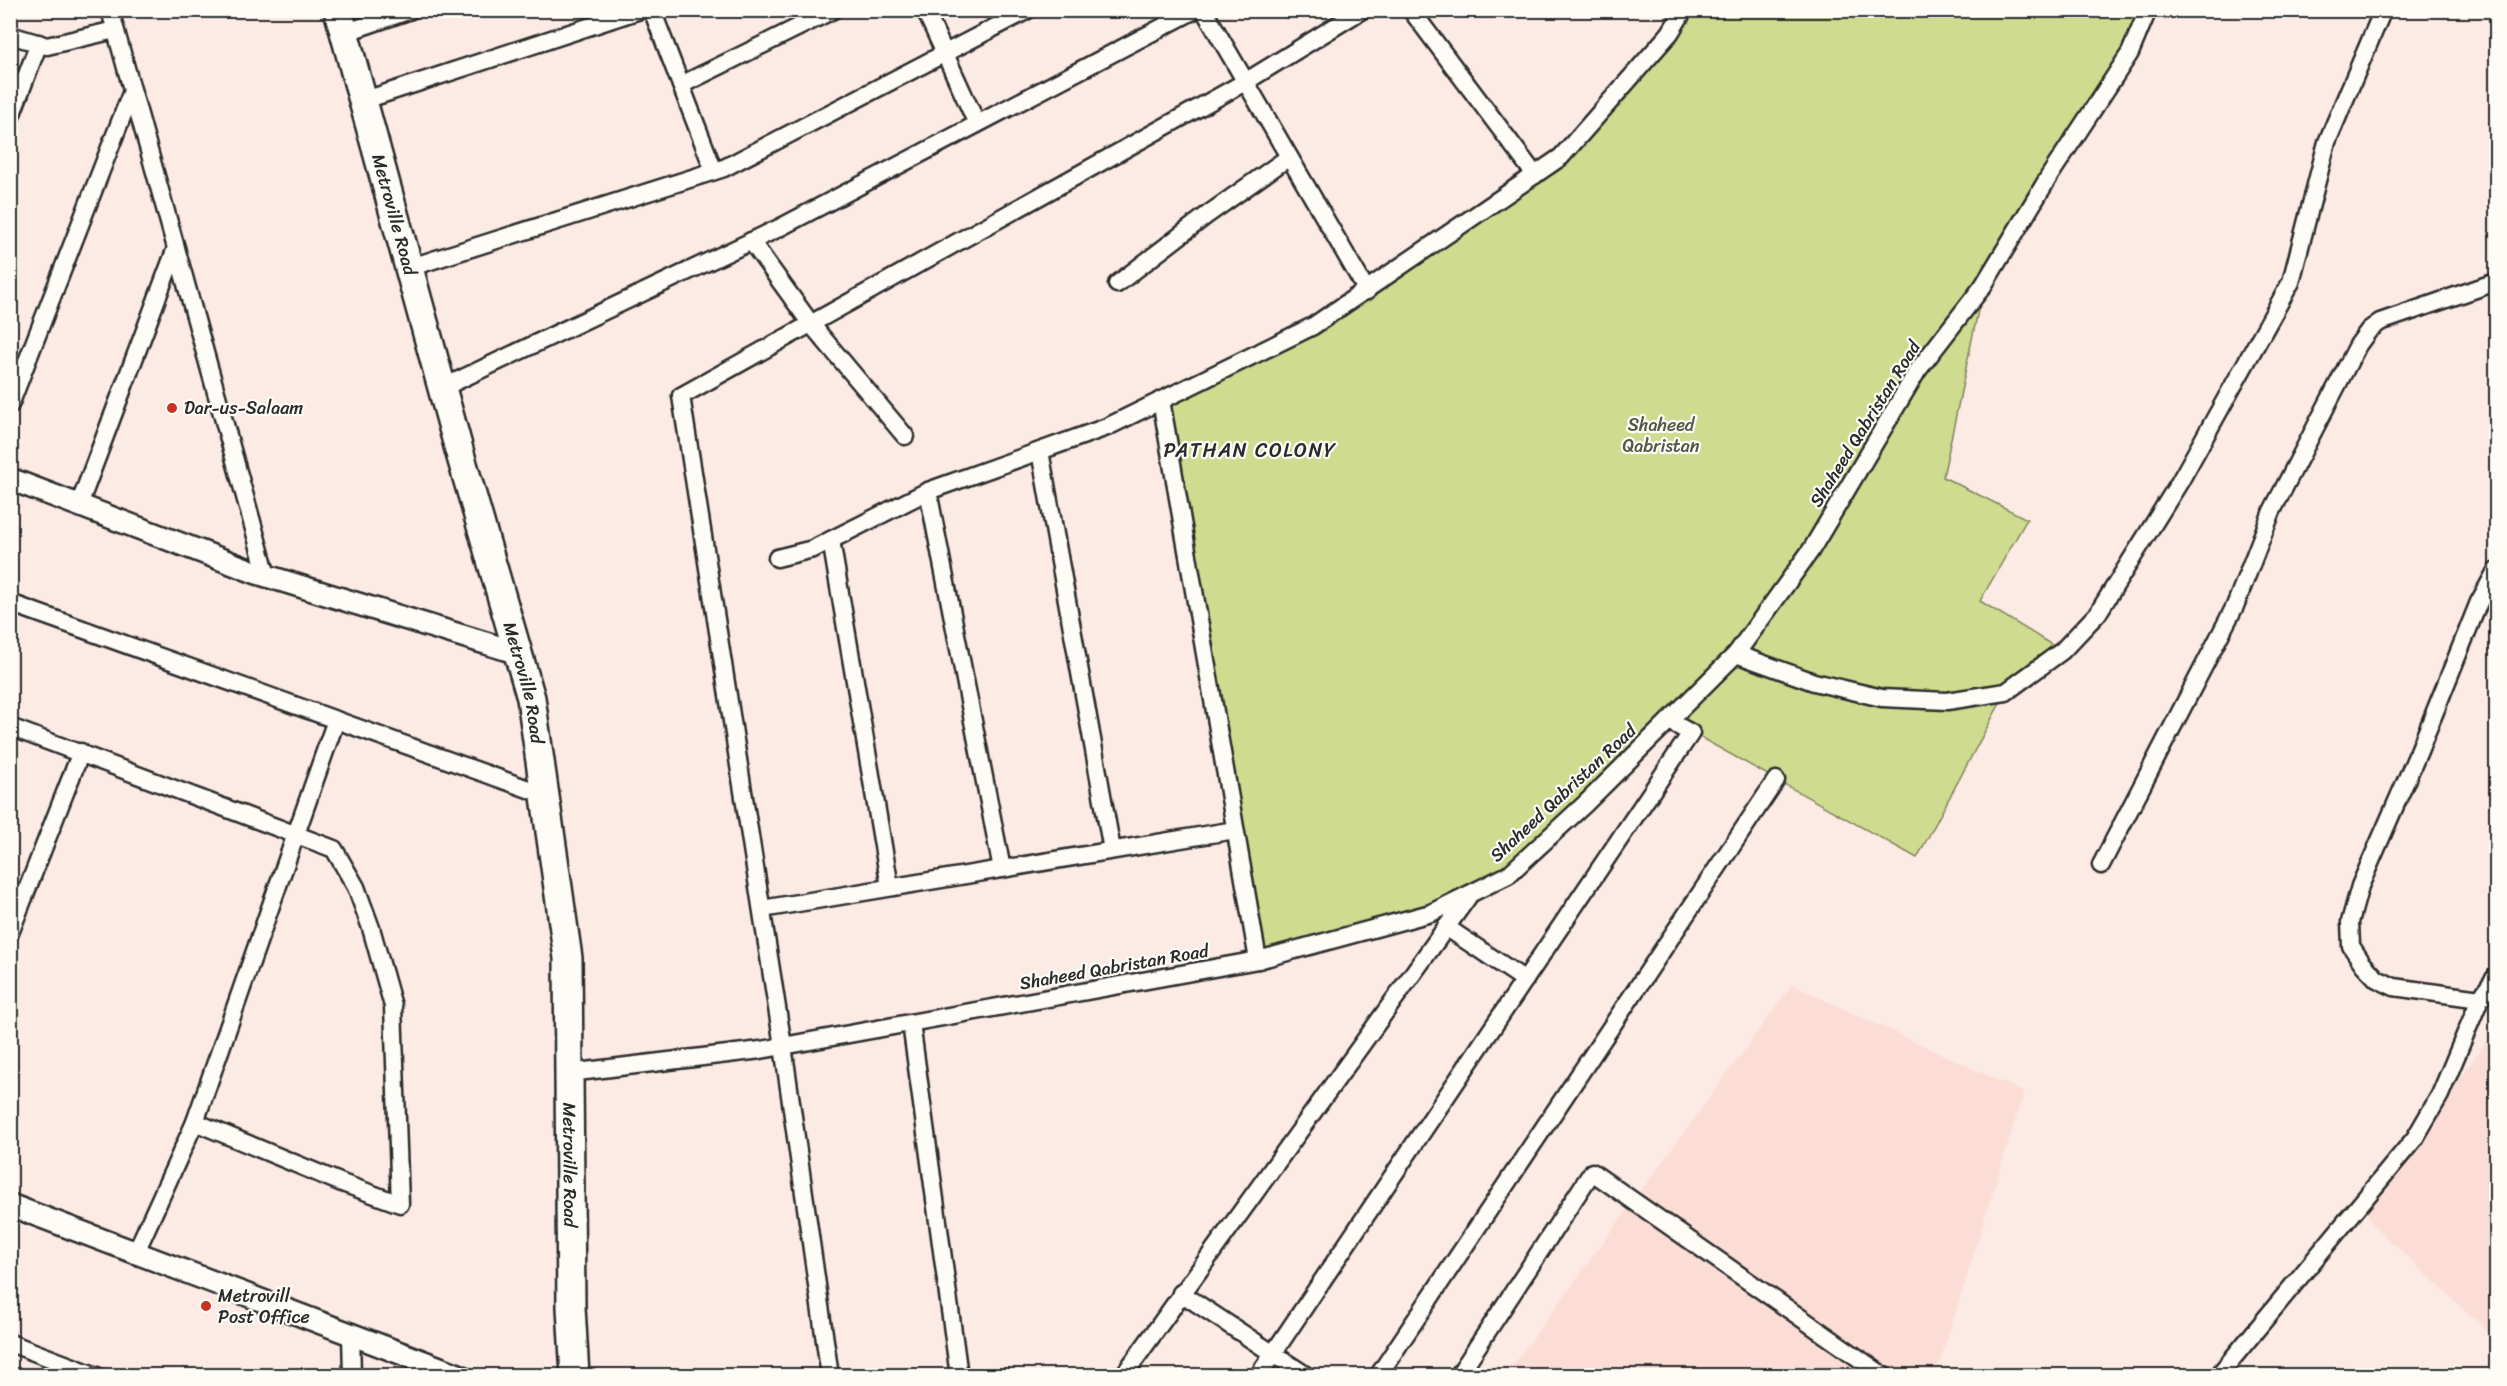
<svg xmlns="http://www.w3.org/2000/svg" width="2507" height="1386" font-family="Sriracha,sans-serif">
  <rect width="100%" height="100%" fill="#fceae4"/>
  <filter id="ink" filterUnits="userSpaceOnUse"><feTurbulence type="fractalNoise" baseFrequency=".0167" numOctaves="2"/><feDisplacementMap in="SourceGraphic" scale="12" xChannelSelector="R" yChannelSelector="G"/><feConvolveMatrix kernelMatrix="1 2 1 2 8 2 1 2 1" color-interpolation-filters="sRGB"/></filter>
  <g filter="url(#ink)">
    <g fill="#fcddd6">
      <path d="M1792,985l232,107 -88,283 -431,1z"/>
      <path d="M2496,1028v311l-123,-114 -7,-16z"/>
    </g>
    <path fill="#cfdb8e" stroke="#7d835c" stroke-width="1.5" d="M1684,11h464l-165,276 -40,190 84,42 -47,82 82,50 -56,41 -89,166 -248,-138 -161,155 -38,18 -206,65 -103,-557 152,-75 248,-169z"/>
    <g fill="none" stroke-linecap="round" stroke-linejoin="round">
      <defs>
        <g id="minor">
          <path d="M110,10l157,566"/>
          <path d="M652,10l62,161"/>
          <path d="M925,10l52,114"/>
          <path d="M1204,10l163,281"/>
          <path d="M1411,10l124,165"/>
          <path d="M344,33l67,-23"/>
          <path d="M10,35l37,11 68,-16"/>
          <path d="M681,85l152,-75"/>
          <path d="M362,101l278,-91"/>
          <path d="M10,119l29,-76"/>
          <path d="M751,241l60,83 94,112"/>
          <path d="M408,268l316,-100 304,-158"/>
          <path d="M1117,284l90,-69 82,-58"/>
          <path d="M442,388l337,-160 416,-218"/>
          <path d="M1161,400l97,560"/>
          <path d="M10,405l122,-314"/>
          <path d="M1040,451l72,399"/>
          <path d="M928,491l74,378"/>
          <path d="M79,505l97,-257"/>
          <path d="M831,540l59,347"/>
          <path d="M777,558l36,-9 115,-58 179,-64 206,-101 248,-169 109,-124 14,-23"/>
          <path d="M10,603l535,192"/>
          <path d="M1736,654l78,28 68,16 65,3 59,-9 56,-41 36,-38 81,-130 112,-201 36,-140 56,-132"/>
          <path d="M10,727l324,122 22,38 15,41 22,78 7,198 -58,-21 -147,-61"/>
          <path d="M2101,865l134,-259 37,-95 86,-166 11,-15 11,-8 116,-40"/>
          <path d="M762,909l473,-79"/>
          <path d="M1446,927l79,53"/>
          <path d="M10,933l71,-181"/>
          <path d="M2480,999l-86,-12 -17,-8 -14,-15 -12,-18 -1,-24 10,-36 59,-135 60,-149 17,-31"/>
          <path d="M911,1023l48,353"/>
          <path d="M569,1073l192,-23 497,-90 173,-47 77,-38 77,-71 151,-150 75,-104 107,-180 65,-84 67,-111 80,-122 18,-43"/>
          <path d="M135,1254l60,-132 141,-402"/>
          <path d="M1181,1293l126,83"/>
          <path d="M351,1334l1,42"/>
          <path d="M10,1343l87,33"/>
          <path d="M830,1376l-47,-330 -102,-650 564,-314 117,-72"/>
          <path d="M1123,1376l345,-479"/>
          <path d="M1258,1376l433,-643 -22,-12"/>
          <path d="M1378,1376l398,-596"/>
          <path d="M1458,1376l134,-204 292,204"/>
          <path d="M2218,1376l197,-238 25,-43 40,-96 16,-23"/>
        </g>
        <g id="tertiary">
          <path d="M10,479l247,94 261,80"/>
          <path d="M10,1205l451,171"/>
        </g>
        <g id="primary">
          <path id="s1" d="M338,10l123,447 70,241 37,260 3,349 4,69"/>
        </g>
      </defs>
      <use href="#minor" stroke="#2b2b2b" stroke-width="21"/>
      <use href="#tertiary" stroke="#2b2b2b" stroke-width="26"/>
      <use href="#primary" stroke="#2b2b2b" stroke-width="32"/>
      <use href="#minor" stroke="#fdfcf7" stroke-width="16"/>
      <use href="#tertiary" stroke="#fdfcf7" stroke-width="21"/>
      <use href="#primary" stroke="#fdfcf7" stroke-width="27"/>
    </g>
  </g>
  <g fill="#c8321e" stroke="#fdfcf7" stroke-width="2">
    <circle cx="172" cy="408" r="6"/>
    <circle cx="206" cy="1306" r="6"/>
  </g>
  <g text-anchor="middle" stroke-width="4.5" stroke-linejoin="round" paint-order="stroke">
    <g font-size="18" fill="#2b2b2b" stroke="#fdfcf7">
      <text dy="6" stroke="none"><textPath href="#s1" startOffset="212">Metroville Road</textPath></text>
      <text transform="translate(1865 424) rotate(-58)" y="6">Shaheed Qabristan Road</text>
      <text dy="6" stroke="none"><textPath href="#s1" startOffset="698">Metroville Road</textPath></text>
      <text transform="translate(1563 793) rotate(-43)" y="6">Shaheed Qabristan Road</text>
      <text transform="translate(1114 967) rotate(-10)" y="6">Shaheed Qabristan Road</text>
      <text dy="6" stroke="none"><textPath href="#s1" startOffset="1184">Metroville Road</textPath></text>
    </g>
    <g font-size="18" fill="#2b2b2b" stroke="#fdfcf7" text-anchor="start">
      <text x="184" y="414">Dar-us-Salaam</text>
      <text x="218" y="1302">Metrovill<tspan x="218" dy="21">Post Office</tspan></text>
    </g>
    <g font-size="18" fill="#545744" stroke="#fdfcf7">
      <text x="1661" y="431">Shaheed<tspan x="1661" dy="21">Qabristan</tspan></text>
    </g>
    <g font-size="20" letter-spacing="1.5" fill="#2b2b2b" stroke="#fdfcf7">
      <text x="1250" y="457">PATHAN COLONY</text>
    </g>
  </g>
  <rect width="2507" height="1386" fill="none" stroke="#fdfcf7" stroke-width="36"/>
  <rect x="18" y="18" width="2471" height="1350" fill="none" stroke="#2b2b2b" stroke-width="2" filter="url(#ink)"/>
</svg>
